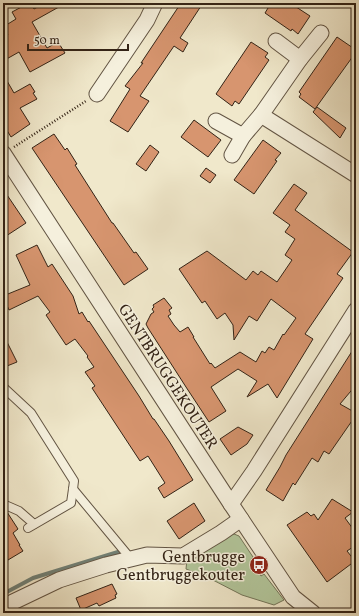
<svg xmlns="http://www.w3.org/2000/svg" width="359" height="616" font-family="Vollkorn,serif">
  <rect width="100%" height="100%" fill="#f0e8cb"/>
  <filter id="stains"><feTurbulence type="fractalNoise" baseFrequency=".005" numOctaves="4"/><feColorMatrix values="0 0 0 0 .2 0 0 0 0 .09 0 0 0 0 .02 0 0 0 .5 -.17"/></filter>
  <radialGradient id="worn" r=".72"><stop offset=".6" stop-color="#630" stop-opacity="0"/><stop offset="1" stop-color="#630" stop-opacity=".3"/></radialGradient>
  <path fill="#b3c79c" stroke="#737559" d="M229,534h5l5,2 20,30 -3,2 5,8 3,-2 20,26 -10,5 -32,-10 -33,-17 -23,-9 1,-10z"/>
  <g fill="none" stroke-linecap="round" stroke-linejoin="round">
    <path stroke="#718177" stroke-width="4" d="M3,594l30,-16 85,-26"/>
  </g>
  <g fill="#d7956f" stroke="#332316">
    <path d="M29,3h1l4,6 11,-6h21l-34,19 15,26 11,-6 7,11 -35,19 -11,-20 -16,9v-23l5,-3 -5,-8 13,-8 -4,-7z"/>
    <path d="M181,3h22l-23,35 8,5 -5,9 -9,-6 -34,50 9,5 -21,31 -18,-11 20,-32 -5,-3 18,-23h-2z"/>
    <path d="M271,3h19l20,13 -12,18 -6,-5 -1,2 -26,-18z"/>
    <path d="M337,37l19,13v2l-41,57 -16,-12 2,-3 -2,-2z"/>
    <path d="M251,42l17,11 -3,4 4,3 -30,44 -4,-3 -3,5 -16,-12z"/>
    <path d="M3,74l11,19 16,-9 5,8 -2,1 4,6 -17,9 10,16 -19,13 -8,-13z"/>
    <path d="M317,107l29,21 -6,10 -27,-26z"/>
    <path d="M194,120l27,20 -13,17 -27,-20z"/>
    <path d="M54,134l11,16 2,-2 10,16 -2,1 37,58h1l21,30 2,-1 12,17 -24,16 -92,-137z"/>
    <path d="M263,140l18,13 -6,7 2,1 -23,33 -20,-14z"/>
    <path d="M150,145l9,7 -13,19 -10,-7z"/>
    <path d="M206,168l10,7 -6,8 -10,-7z"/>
    <path d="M294,184l13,9 -12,17 58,42 -16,22 6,4 -38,56 8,5 -36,59 -9,-14 -21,13 10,-16 -19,-12 -27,18 15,24 -17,11 -23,-35 -38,-59 -2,-4 5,-10 3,-2 -2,-3 2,-2 -1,-2 11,-7 8,10 -3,2 2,4 -3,2 6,9 6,7 8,-5 6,10h-1l17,27 1,-1 4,5 25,-16 16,10 6,-11 3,2 4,-6 5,3 9,-16 1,1 12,-17 -25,-19 -14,22 -8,-5 -15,24 -1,-15 -8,-12 -8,6 -12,-18 -3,2 -23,-34 28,-18 39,29 7,-9 5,4 3,-4 16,11 15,-22 -7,-5 10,-16 -10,-7 5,-7 -17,-12z"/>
    <path d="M3,189l23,34 -23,15z"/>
    <path d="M37,245l11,22 4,-3 21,32 6,18 3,-2 6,10 1,-1 50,75 14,23h1l15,22 24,39 -29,18 -6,-10 7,-5 -17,-27 -8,5 -48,-73 3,-2 -10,-14 9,-5 -7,-10 1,-1 -13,-17 -9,6 -20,-30 4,-3 -12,-16 -29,14 -6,-14 27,-11 -14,-30z"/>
    <path d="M3,334l14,28 -10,4 -4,-6z"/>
    <path d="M356,345v40l-16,19 16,9v2l-27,39 -5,-3 -6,11 -6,-4 -17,27 -2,-2 -10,18 -17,-11 14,-23 6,-12z"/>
    <path d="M238,427l15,8 -6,9 -16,11 -11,-16z"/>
    <path d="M332,499l21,13 -8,6 11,15v12l-9,6 8,10 -28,21 -40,-57 20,-13 4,4 3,-2 4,6z"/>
    <path d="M194,503l11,18 -26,18 -12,-18z"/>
    <path d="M3,510l4,2 11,17 -5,4 7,12h-1l4,6 -15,9 -5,-8z"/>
    <path d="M112,584l5,10 -2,1 1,3 -17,8 -2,-3 -16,7 -5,-12z"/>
  </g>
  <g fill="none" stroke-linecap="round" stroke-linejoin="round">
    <defs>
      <g id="lane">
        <path d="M3,387l28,26 43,68 -1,8 -2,14 -43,25"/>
        <path d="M73,489l58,70"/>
        <path d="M3,504l16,7 15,13"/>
      </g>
      <g id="street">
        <path d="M321,33l-21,26 -39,56 95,60"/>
        <path d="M276,41l24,18"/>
        <path d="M97,94l50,-74 8,-17"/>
        <path d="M216,121l27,15"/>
        <path d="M3,153l228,351 62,93 20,16"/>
        <path d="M232,155l11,-19 18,-21"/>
        <path d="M231,504l23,-33 102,-161"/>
        <path d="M3,608l10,-6 46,-22 47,-15 41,-10 36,1 38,-23 20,-14"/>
      </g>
    </defs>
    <use href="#lane" stroke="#625443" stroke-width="10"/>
    <use href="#street" stroke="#625443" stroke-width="17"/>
    <path stroke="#332316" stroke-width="2.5" stroke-dasharray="1 2" stroke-linecap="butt" d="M14,147l72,-46"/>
    <use href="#lane" stroke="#f5f0dd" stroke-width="8"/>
    <use href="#street" stroke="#f5f0dd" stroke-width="15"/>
  </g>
  <defs>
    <symbol id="bus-disc" viewBox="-11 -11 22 22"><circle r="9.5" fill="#8f2418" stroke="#f5f0dd"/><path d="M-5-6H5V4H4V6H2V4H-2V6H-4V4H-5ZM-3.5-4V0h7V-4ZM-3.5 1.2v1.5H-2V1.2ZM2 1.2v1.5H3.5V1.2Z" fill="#fff"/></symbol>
  </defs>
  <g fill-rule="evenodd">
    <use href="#bus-disc" x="248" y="554" width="22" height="22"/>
  </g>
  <g text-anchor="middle" stroke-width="3" stroke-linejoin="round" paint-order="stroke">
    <g font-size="16" fill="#332316" stroke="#f5f0dd">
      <text transform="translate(169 376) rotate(57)" y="6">GENTBRUGGEKOUTER</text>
    </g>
    <g font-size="16" fill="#332316" stroke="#f5f0dd" text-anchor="end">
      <text x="245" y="562">Gentbrugge<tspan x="245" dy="18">Gentbruggekouter</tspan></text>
    </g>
  </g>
  <rect width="359" height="616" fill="none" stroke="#f0e8cb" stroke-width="16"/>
  <rect x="4" y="4" width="351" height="608" fill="none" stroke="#332316" stroke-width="2"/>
  <rect x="8" y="8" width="343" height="600" fill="none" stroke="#332316"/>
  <path d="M28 44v6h100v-6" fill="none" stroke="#332316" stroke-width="2"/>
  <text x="34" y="44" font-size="12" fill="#332316" stroke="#f5f0dd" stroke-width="3" paint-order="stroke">50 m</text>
  <rect width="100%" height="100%" filter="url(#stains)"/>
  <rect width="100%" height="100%" fill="url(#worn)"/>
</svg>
